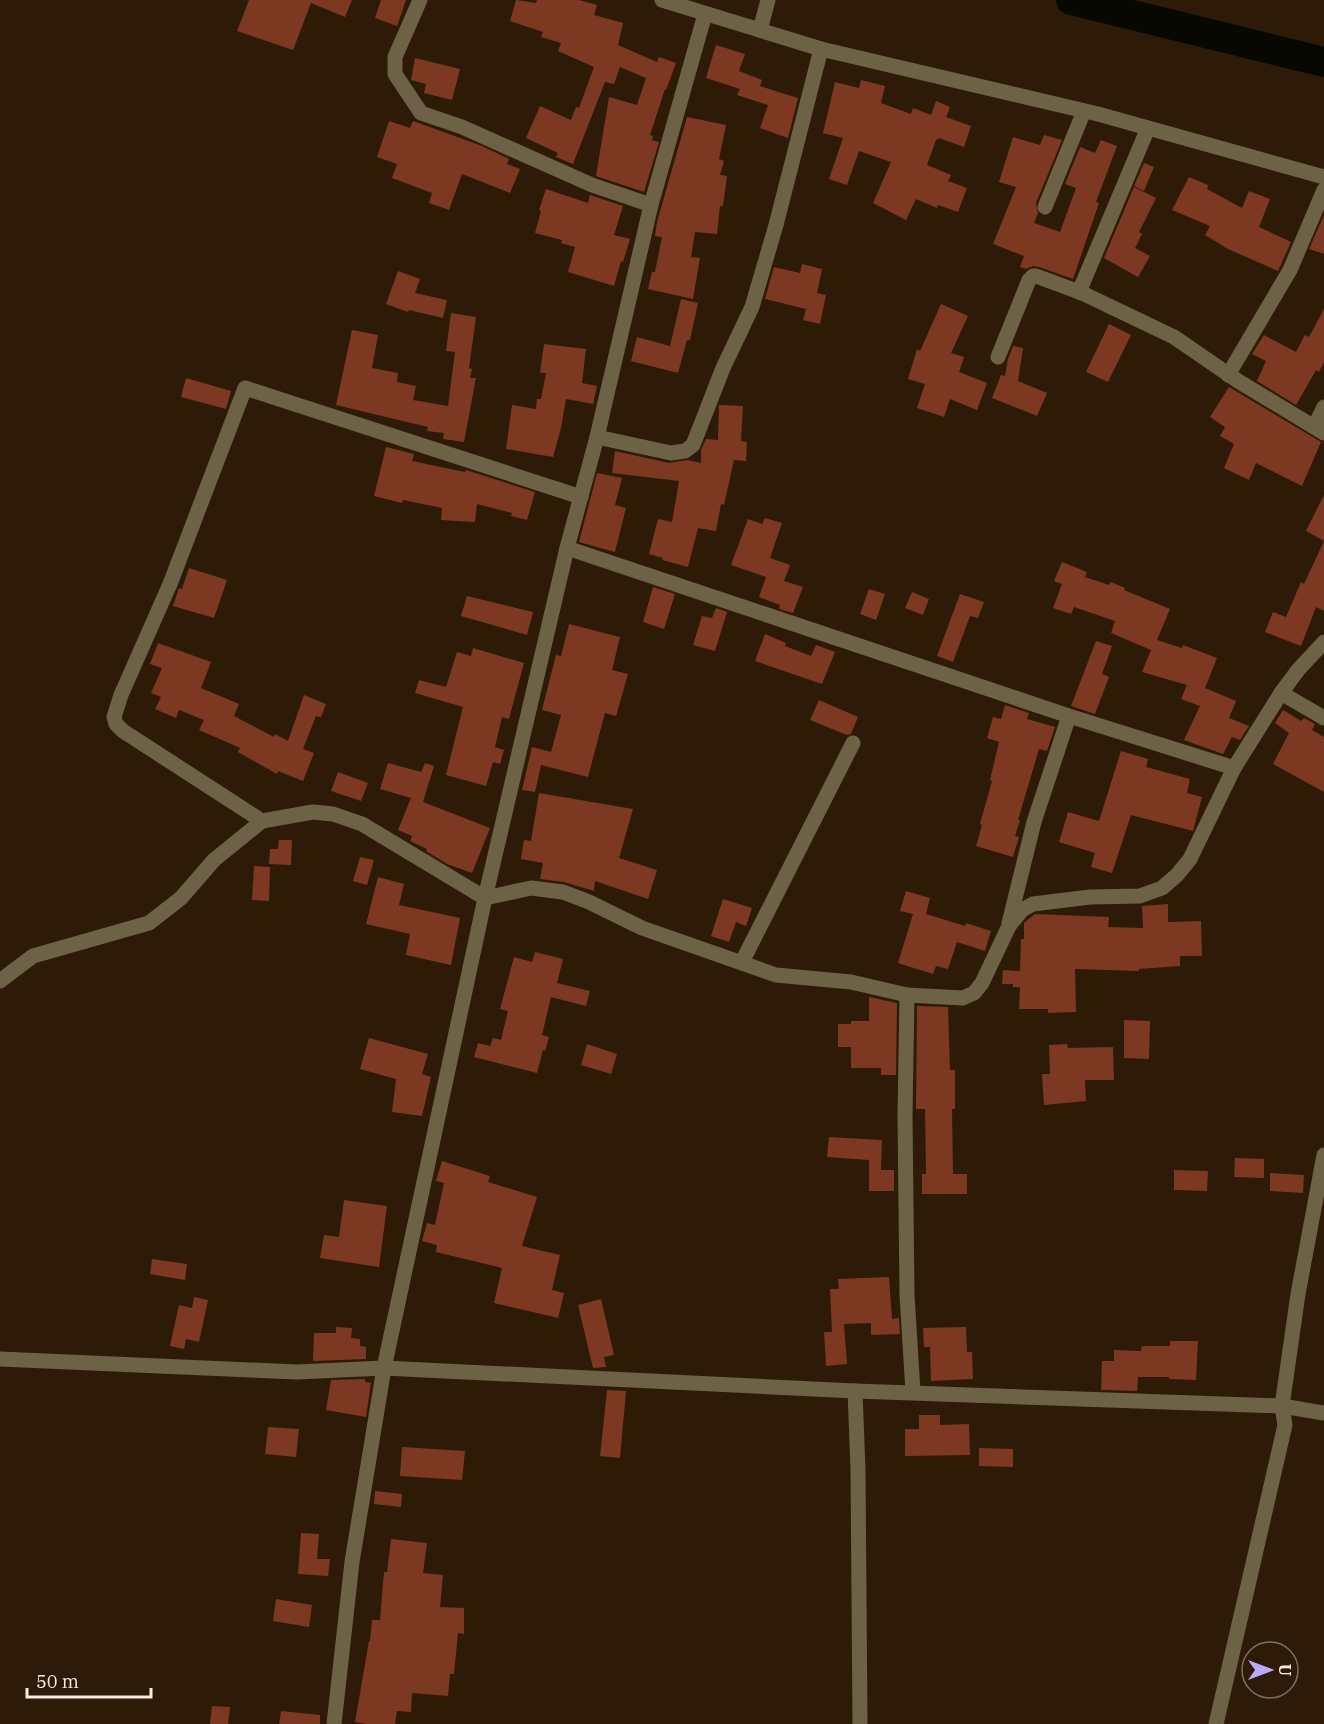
<svg xmlns="http://www.w3.org/2000/svg" width="1324" height="1724" font-family="'IBM Plex Serif',serif">
  <rect width="100%" height="100%" fill="#2d1b08"/>
  <g fill="none" stroke-linecap="round" stroke-linejoin="round">
    <path stroke="#070900" stroke-width="30" d="M1071,0l253,62"/>
  </g>
  <g fill="#7d3822">
    <path d="M249,0h103l-7,17 -34,-14 -18,47 -56,-19z"/>
    <path d="M381,0h25l-9,26 -22,-8z"/>
    <path d="M516,0l20,3 1,-3h42l18,5 -3,10 29,8 -5,22 39,17 2,-5 17,6 -10,27 -1,-1 -15,46 3,1 -1,4 7,2 -15,50 -48,-16 13,-79 28,8 9,-27 -26,-11 -6,17 -9,-2 -32,82 -17,-7 2,-4 -32,-15 14,-32 31,14 5,-13 3,1 15,-41 -36,-16 3,-8 -20,-6 2,-5 -33,-11z"/>
    <path d="M716,45l29,9 -6,17 23,9 -2,6 38,12 -10,40 -28,-10 8,-23 -31,-10 3,-6 -34,-11z"/>
    <path d="M415,58l45,11 -8,31 -28,-7 2,-9 -15,-4z"/>
    <path d="M861,80l24,6 -4,17 30,11 2,-6 18,7 5,-14 14,6 -4,10 25,9 -7,21 -25,-9 -3,2 -9,25 24,10 -3,6 19,7 -9,24 -20,-7 -1,3 -21,-9 -10,21 -33,-17 18,-41 -32,-11 -12,34 -18,-6 14,-41 -20,-5 12,-51 24,6z"/>
    <path d="M687,117l39,8 -7,34 5,2 -4,14 7,1 -4,30h-3l-3,28 -22,-2 -4,25 9,1 -7,41 -45,-10 4,-17h3l7,-35 -7,-1 2,-14z"/>
    <path d="M389,121l21,7 3,-7 69,25 27,13 -2,5 13,5 -10,24 -48,-19 -13,36 -20,-7 3,-10 -40,-15 5,-14 -20,-7z"/>
    <path d="M1044,135l18,5 -26,63 2,10 -4,10 26,9 16,-44 -11,-4 15,-37 15,6 6,-13 16,6 -21,56 3,1 -26,76 -34,-12 -6,-1 -7,3 -6,-2 4,-11 -31,-12 23,-57 -17,-5 14,-45 27,8z"/>
    <path d="M1144,163l10,4 -10,24 -10,-5z"/>
    <path d="M1189,177l19,8 -1,4 35,19 7,-17 21,8 -11,28 32,15 -13,29 -50,-22 -23,-14 5,-9 -38,-16z"/>
    <path d="M1134,187l22,11 -17,34 3,2 -7,14 15,8 -12,21 -34,-19z"/>
    <path d="M546,189l42,14 2,-8 33,11 -9,29 16,4 -7,23 -2,-1 -7,25 -46,-14 7,-25 -14,-4 1,-3 -27,-7 6,-22 -2,-1z"/>
    <path d="M1324,215v39l-15,-5z"/>
    <path d="M802,264l20,5 -5,24 9,2 -6,29 -17,-4 3,-11 -41,-10 9,-32 26,6z"/>
    <path d="M398,271l22,8 -5,14 32,7 -4,18 -34,-8 -1,2 -22,-8z"/>
    <path d="M681,299l17,4 -8,37h-3l-9,33 -47,-12 6,-24 33,9z"/>
    <path d="M941,304l27,12 -17,37 13,4 -5,15 28,11 -10,27 -27,-11 -6,18 -27,-9 8,-24 -17,-5 9,-30 3,2z"/>
    <path d="M1324,309v53l-5,10 -3,-2 -20,35 -39,-24 9,-20 -14,-7 12,-19 32,17 9,-17 4,2z"/>
    <path d="M451,313l25,4 -7,51 3,1 -2,9h6l-12,64 -21,-3 1,-6 -17,-2 1,-4 -92,-22 16,-75 26,5 -6,33 26,5 -1,9 19,4 -3,14 35,6 7,-54 -9,-1z"/>
    <path d="M1109,324l22,11 -23,47 -22,-10z"/>
    <path d="M544,344l42,5 -4,34 15,3 -4,18 -27,-5 -5,29 -8,29 -47,-8 6,-44 24,4 1,-10h4l5,-26h-6z"/>
    <path d="M1013,346l10,2 -5,33 29,12 -10,23 -45,-18 9,-23 4,1 3,-17z"/>
    <path d="M186,378l45,13 -5,18 -45,-12z"/>
    <path d="M1229,387l92,55 -19,44 -46,-23 -7,17 -25,-12 10,-24 -14,-8 5,-9 -15,-10z"/>
    <path d="M719,405l24,1 -2,35 6,1 -1,19 -12,-1 -10,45 -3,-1 -5,27 -18,-3 -10,39 -26,-7 1,-2 -14,-4 9,-35 14,3 7,-41 -67,-8 3,-22 54,12 18,-3 14,3v-13l5,-11 12,1z"/>
    <path d="M386,447l28,7 -2,7 53,11 1,-2 69,22 -8,28 -16,-4 1,-3 -35,-9 -2,18 -34,-2 1,-12 -39,-8 -1,3 -28,-7z"/>
    <path d="M597,473l25,5 -7,27 11,3 -11,44 -36,-10z"/>
    <path d="M1324,495v116l-8,-4 -15,39 -36,-14 8,-20 13,5 15,-35 3,2 20,-43 -18,-10z"/>
    <path d="M765,518l17,5 -12,35 20,7 -6,16 19,6 -10,26 -14,-4 1,-4 -21,-8 7,-20 -35,-12 17,-46 14,5z"/>
    <path d="M1062,562l25,10 -2,5 24,8 2,-3 14,6 -1,2 46,19 -13,31 25,8 1,-3 34,13 -12,30 31,13 -7,17 20,8 -9,14 -8,-3 -9,17 -39,-14 16,-34 -19,-7 6,-14 -45,-13 9,-22 -40,-17 4,-12 -41,-14 -3,7 -18,-6 9,-24 -8,-3z"/>
    <path d="M189,568l38,12 -13,38 -41,-12 6,-18 3,1z"/>
    <path d="M653,587l22,7 -11,35 -21,-7z"/>
    <path d="M869,589l16,5 -9,26 -16,-6z"/>
    <path d="M912,592l17,7 -6,16 -18,-7z"/>
    <path d="M960,594l24,8 -6,16 -8,-2 -17,46 -16,-6z"/>
    <path d="M467,596l66,16 -6,23 -66,-19z"/>
    <path d="M716,608l11,4 -12,39 -22,-6 9,-29 10,2z"/>
    <path d="M569,624l51,13 -8,33 16,4 -12,42 -11,-3 -17,64 -47,-12 -6,27 -13,-2 10,-43 19,5 10,-37 -19,-5 14,-55 5,1z"/>
    <path d="M765,634l21,9 -1,3 26,10 5,-11 19,7 -13,32 -67,-23z"/>
    <path d="M1096,641l16,5 -10,28 7,3 -14,37 -24,-8z"/>
    <path d="M158,643l53,19 -10,26 38,16 -5,12 40,21 1,-3 13,7 16,-46 22,9 -5,13 -5,-1 -13,33 11,4 -11,28 -25,-10 -1,3 -39,-22 2,-4 -41,-18 5,-10 -25,-10 -3,8 -21,-9 6,-12 -10,-4 11,-25 -12,-4z"/>
    <path d="M473,648l51,15 -15,56 -7,-2 -7,30 9,3 -4,14 -7,-2 -7,24 -40,-11 17,-68 -48,-14 4,-13 27,7 11,-35 14,4z"/>
    <path d="M819,700l39,17 -7,17 -4,1 -37,-15z"/>
    <path d="M1005,705l24,8 -2,6 28,8 -8,24 -8,-2 -21,71h2l-5,16 4,1 -6,20 -37,-11 6,-21 -2,-1 12,-43 -2,-1 9,-38 -12,-4 6,-21 8,2z"/>
    <path d="M1283,710l18,11 3,-3 11,6 -3,6 12,7v55l-51,-28 16,-31 -14,-10z"/>
    <path d="M1121,751l27,8 -2,8 44,12 -3,14 15,4 -9,34 -62,-16 -19,58 -21,-6 4,-14 -36,-11 9,-30 31,9z"/>
    <path d="M388,763l33,9 4,-9 9,3 -11,36 67,26 -18,45 -25,-9 -21,-13 1,-2 -17,-8 2,-5 -14,-6 13,-32 -31,-9z"/>
    <path d="M338,772l30,11 -7,18 -30,-10z"/>
    <path d="M539,793l94,16 -14,49 38,12 -9,29 -53,-18 -1,10 -30,-9 -24,-3 3,-16 -22,-4 3,-19 7,1z"/>
    <path d="M279,840h13l-1,25 -22,-1 1,-15h8z"/>
    <path d="M360,857l14,3 -7,25 -14,-4z"/>
    <path d="M254,866l16,1 -1,34 -17,-1z"/>
    <path d="M378,877l26,7 -5,21 61,13 -9,47 -45,-10 4,-21 -44,-10z"/>
    <path d="M906,891l24,7 -4,16 39,12 1,-3 25,8 -6,20 -28,-9 -9,27 -12,-3 -3,8 -35,-11 15,-49 -13,-3z"/>
    <path d="M723,899l29,9 -6,18 -10,-4 -7,20 -18,-6z"/>
    <path d="M1168,904v18l33,-1 1,35h-22v10l-41,3v2l-64,-2 1,43 -28,1v-4h-29l1,-22h-7v-3h-11l1,-14 17,1 1,-32h3v-16l11,-9 74,3 -1,10 35,1 -1,-22z"/>
    <path d="M535,952l28,7 -6,24 33,8 -4,15 -35,-9 -9,38 7,2 -4,14 -2,-1 -6,23 -63,-16 4,-14 12,3 3,-8 8,2 7,-29 -8,-2 14,-52 18,5z"/>
    <path d="M869,997l28,6 -1,72h-15v-7h-30v-21h-13v-23h13v-3h18z"/>
    <path d="M917,1006l31,1 2,63h5v39h-3l1,65h14v20h-45v-20h4l-1,-65h-9z"/>
    <path d="M1124,1020l26,1 -1,38 -25,-1z"/>
    <path d="M369,1038l59,16 -6,20 9,3 -9,39 -30,-4 4,-33 -36,-10z"/>
    <path d="M587,1044l30,10 -6,20 -30,-9z"/>
    <path d="M1067,1044l1,4 45,-1 1,33h-29l1,21 -42,4 -2,-31h8l-1,-29z"/>
    <path d="M829,1137l53,3 -1,30h13v21h-25v-31l-42,-3z"/>
    <path d="M1235,1158l29,1v19l-30,-1z"/>
    <path d="M442,1161l48,15 -2,6 49,15 -15,49 38,9 -8,35 12,3 -6,25 -64,-15 8,-35 -66,-16 1,-7 -15,-4 5,-18 8,2 9,-42 -8,-2z"/>
    <path d="M1174,1170l34,1 -1,20 -33,-1z"/>
    <path d="M1270,1173l34,2 -1,18 -33,-2z"/>
    <path d="M344,1200l43,6 -8,61 -59,-9 4,-23 15,2z"/>
    <path d="M152,1259l35,5 -2,16 -35,-6z"/>
    <path d="M889,1277l3,42 7,-1 1,16 -29,1v-12l-27,1 3,40 -21,2 -2,-34h8l-2,-43h9l-1,-10z"/>
    <path d="M194,1297l14,3 -9,42 -13,-3 -2,10 -14,-3 9,-41 13,3z"/>
    <path d="M601,1299l13,56 -10,2 2,10 -13,1 -15,-63z"/>
    <path d="M336,1327l16,1 -1,10 9,1v7l6,1v12l-53,2 1,-28h22z"/>
    <path d="M966,1327l1,25h5l1,27 -42,2 -1,-34h-6l-1,-19z"/>
    <path d="M1170,1341h28l-2,39 -27,-1v-2h-31l-1,14 -36,-1 1,-29h12v-11l27,1 1,-5h28z"/>
    <path d="M365,1379v3l6,1 -5,34 -40,-7 5,-30z"/>
    <path d="M607,1390l19,1 -6,67 -20,-2z"/>
    <path d="M919,1415h21v10l29,-1 1,31 -65,1v-27h14z"/>
    <path d="M268,1427l31,2 -3,28 -31,-3z"/>
    <path d="M402,1447l63,4 -3,29 -62,-4z"/>
    <path d="M979,1448l34,1v18l-34,-1z"/>
    <path d="M375,1491l27,3 -1,13 -27,-3z"/>
    <path d="M301,1533l18,1 -2,25h13l-2,17 -30,-2z"/>
    <path d="M391,1539l36,4 -4,30 20,2 -3,32 24,1v26l-6,-1 -4,41h-4l-2,22 -36,-3 -1,19 -14,-1 -2,13h-28l-12,-2 14,-81h1l2,-21h8l4,-48h3z"/>
    <path d="M276,1599l36,6 -3,22 -36,-6z"/>
    <path d="M212,1706l18,1 -2,17h-18z"/>
    <path d="M281,1711l39,4v9h-41z"/>
  </g>
  <g fill="none" stroke-linecap="round" stroke-linejoin="round">
    <g stroke="#6d6245" stroke-width="15">
      <path d="M420,0l-25,57v17l26,39 41,14 130,58 59,20"/>
      <path d="M662,0l159,49 277,65 226,63"/>
      <path d="M760,30l8,-30"/>
      <path d="M1045,207l39,-96"/>
      <path d="M1079,292l69,-164"/>
      <path d="M998,357l31,-77 4,-4h3l46,17 92,44 64,44 86,52"/>
      <path d="M1228,375l62,-105 34,-80"/>
      <path d="M1314,427l10,-20"/>
      <path d="M597,437l74,16 14,-2 8,-6 30,-77 29,-61 24,-82 45,-176"/>
      <path d="M581,497l-336,-109 -75,196 -49,111 -7,22 2,7 7,7 139,90 51,-9 20,2 29,10 123,74 46,-10 32,4 26,10 53,26 134,47 75,7 56,13 56,3 11,-5 8,-10 27,-57 13,-16 11,-6 57,-7 50,-1 22,-8 15,-13 13,-16 44,-91 47,-75 17,-23 26,-28"/>
      <path d="M567,548l502,168 165,52"/>
      <path d="M1281,693l43,25"/>
      <path d="M1009,923l25,-101 35,-106"/>
      <path d="M742,962l111,-219"/>
      <path d="M0,981l33,-25 116,-33 32,-25 33,-38 48,-39"/>
      <path d="M907,995l-2,121 2,179 6,97"/>
      <path d="M0,1359l297,13 87,-4 471,23 427,15 42,7"/>
      <path d="M855,1391l3,79 2,254"/>
      <path d="M334,1724l18,-162 32,-194 101,-470 82,-350 30,-111 54,-232 54,-191"/>
      <path d="M1216,1724l69,-299 -3,-19 16,-112 26,-139"/>
    </g>
  </g>
  <g transform="translate(1270 1670) rotate(90)"><circle r="28" fill="#2d1b08" stroke="#7f6f5f" stroke-width="1.5"/>
  <path d="M0-4.5L10 22L0 15L-10 22Z" fill="#b9abf7"/>
  <text y="-9" font-size="16" font-weight="bold" text-anchor="middle" fill="#f9ece1">U</text>
  </g>
  <path d="M27 1688v9h124v-9" fill="none" stroke="#f9ece1" stroke-width="3"/>
  <text x="36" y="1688" font-size="18" fill="#f9ece1" stroke="#2d1b08" stroke-width="4.5" paint-order="stroke">50 m</text>
</svg>
